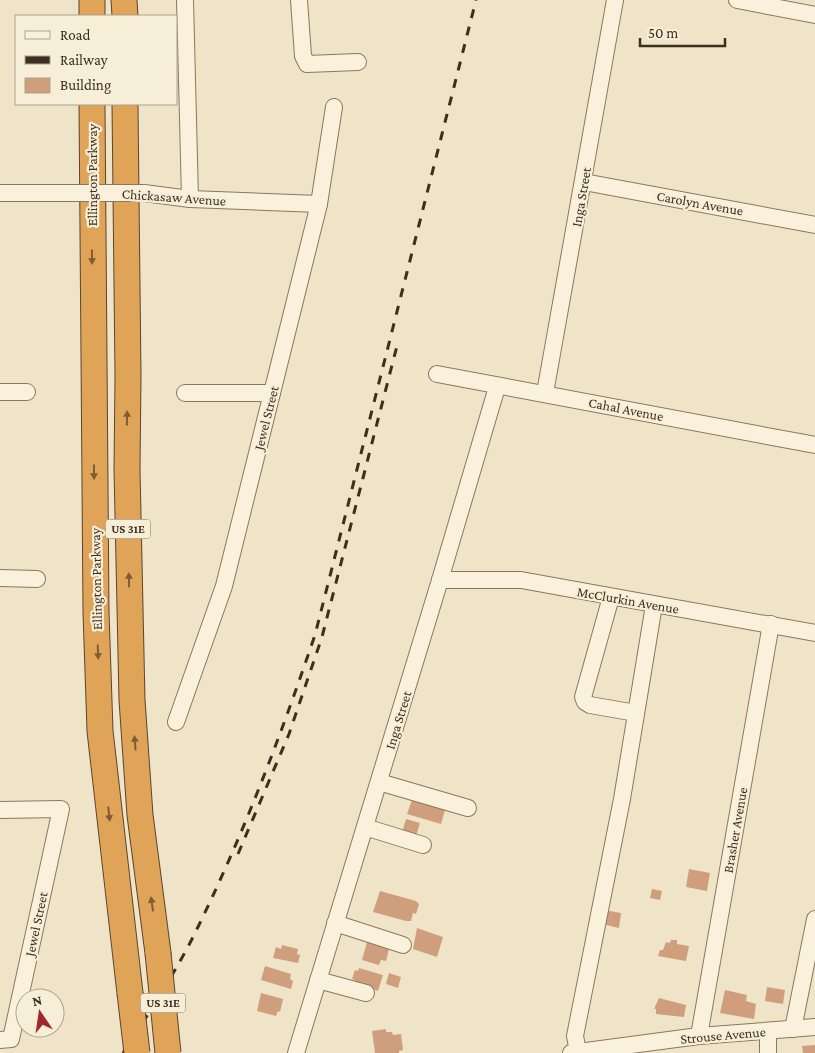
<svg xmlns="http://www.w3.org/2000/svg" width="815" height="1053" viewBox="0 0 815 1053" font-family="'Crimson Pro',serif">
<rect width="100%" height="100%" fill="#f0e4c8"/>
<g fill="#cf9f7d">
<polygon points="412,800 445,810 441,824 407,814"/>
<polygon points="406,819 420,823 415,839 401,836"/>
<polygon points="689,869 710,873 707,891 686,887"/>
<polygon points="652,889 662,891 660,900 650,898"/>
<polygon points="380,891 416,901 419,904 416,914 413,913 411,921 406,921 373,912"/>
<polygon points="604,910 621,913 619,928 602,924"/>
<polygon points="417,928 443,937 437,957 413,949"/>
<polygon points="671,940 677,940 677,944 689,946 686,961 658,956 660,950 663,950 666,942 670,943"/>
<polygon points="367,942 389,949 386,961 381,960 379,965 362,960"/>
<polygon points="282,945 298,949 297,954 300,955 298,963 273,958 276,947 281,949"/>
<polygon points="265,966 291,974 290,979 293,981 291,989 261,980"/>
<polygon points="359,968 383,975 378,991 354,983 355,980 352,979 355,970 358,971"/>
<polygon points="389,973 401,977 398,988 386,984"/>
<polygon points="767,987 785,990 783,1004 765,1001"/>
<polygon points="725,990 747,995 746,1001 756,1004 754,1019 720,1013"/>
<polygon points="261,993 283,999 280,1012 278,1011 276,1016 257,1011"/>
<polygon points="659,998 686,1005 684,1017 656,1014 656,1009 654,1009"/>
<polygon points="386,1029 386,1032 392,1032 393,1035 401,1034 403,1050 399,1051 399,1053 375,1053 372,1031"/>
<polygon points="815,1045 815,1053 803,1053 802,1046"/>
</g>
<g fill="none" stroke-linecap="round" stroke-linejoin="round">
<defs>
<g id="minor">
<polyline points="185,0 190,199"/>
<polyline points="299,0 303,56 307,64 358,62"/>
<polyline points="737,0 815,15"/>
<polyline points="584,182 815,225"/>
<polyline points="0,193 78,193"/>
<polyline points="144,193 190,199 319,204"/>
<polyline points="437,374 815,445"/>
<polyline points="0,392 27,392"/>
<polyline points="185,393 272,393"/>
<polyline points="545,393 615,0"/>
<polyline points="0,578 37,579"/>
<polyline points="440,580 521,580 815,633"/>
<polyline points="611,597 583,697 585,702 590,705 636,713"/>
<polyline points="176,722 224,586 319,204 334,107"/>
<polyline points="379,782 468,808"/>
<polyline points="0,810 61,809 11,1039 0,1040"/>
<polyline points="365,827 423,845"/>
<polyline points="335,923 403,945"/>
<polyline points="318,980 366,993"/>
<polyline points="793,1029 815,919"/>
<polyline points="768,1031 768,1053"/>
<polyline points="699,1036 771,624"/>
<polyline points="578,1052 575,1036 622,799 654,605"/>
<polyline points="296,1053 440,580 497,387"/>
<polyline points="571,1053 699,1036 815,1027"/>
</g>
<g id="highway">
<polyline points="124,0 125,16"/>
<polyline points="92,16 92,0"/>
<polyline points="92,104 96,612 100,731 130,993"/>
<polyline points="125,104 128,376 127,469 132,700 140,815 158,953"/>
</g>
</defs>
<use href="#minor" stroke="#8d765c" stroke-width="18"/>
<use href="#highway" stroke="#5b4430" stroke-width="27"/>
<use href="#minor" stroke="#faf1dc" stroke-width="16"/>
<use href="#highway" stroke="#e0a458" stroke-width="25"/>
<g stroke="#3d2e20" stroke-width="3" stroke-dasharray="9 9" stroke-linecap="butt">
<polyline points="238,854 289,734 322,637 398,342"/>
<path d="M123 1053C147 1016 172 978 192 939 241 841 280 738 315 635L476 0"/>
</g>
<defs>
<polyline id="minor-bridge" points="78,193 144,193"/>
<g id="highway-bridge">
<polyline points="158,953 168,1053"/>
<polyline points="130,993 137,1053"/>
</g>
</defs>
<use href="#minor-bridge" stroke="#8d765c" stroke-width="18" stroke-linecap="butt"/>
<use href="#highway-bridge" stroke="#5b4430" stroke-width="27" stroke-linecap="butt"/>
<use href="#minor-bridge" stroke="#faf1dc" stroke-width="16"/>
<use href="#highway-bridge" stroke="#e0a458" stroke-width="25"/>
</g>
<defs><path id="oneway-solid" d="M-6-.8H1V-3.2L6.5 0L1 3.2V.8H-6Z" transform="scale(1.25)"/></defs>
<g fill="#7e5d36">
<use href="#oneway-solid" transform="translate(92 257) rotate(89)"/>
<use href="#oneway-solid" transform="translate(127 418) rotate(-89)"/>
<use href="#oneway-solid" transform="translate(94 472) rotate(90)"/>
<use href="#oneway-solid" transform="translate(129 580) rotate(-91)"/>
<use href="#oneway-solid" transform="translate(98 652) rotate(88)"/>
<use href="#oneway-solid" transform="translate(135 743) rotate(-94)"/>
<use href="#oneway-solid" transform="translate(109 814) rotate(84)"/>
<use href="#oneway-solid" transform="translate(152 904) rotate(-98)"/>
</g>
<g text-anchor="middle" stroke-width="4.5" stroke-linejoin="round" paint-order="stroke">
<g fill="#f7eed8" stroke="#756857" stroke-width="1">
<rect x="105.5" y="519.5" width="45" height="19" rx="4"/>
<rect x="140.5" y="993.5" width="45" height="19" rx="4"/>
</g>
<g font-size="12" font-weight="bold" fill="#3d2e20">
<text x="128" y="533">US 31E</text>
<text x="163" y="1007">US 31E</text>
</g>
<g font-size="14" fill="#3d2e20" stroke="#f7eed8">
<text transform="translate(92 175) rotate(-90)" y="5">Ellington Parkway</text>
<text transform="translate(174 197) rotate(4)" y="5">Chickasaw Avenue</text>
<text transform="translate(581 197) rotate(-80)" y="5">Inga Street</text>
<text transform="translate(700 203) rotate(10)" y="5">Carolyn Avenue</text>
<text transform="translate(626 409) rotate(11)" y="5">Cahal Avenue</text>
<text transform="translate(266 418) rotate(-76)" y="5">Jewel Street</text>
<text transform="translate(96 579) rotate(-91)" y="5">Ellington Parkway</text>
<text transform="translate(628 600) rotate(10)" y="5">McClurkin Avenue</text>
<text transform="translate(398 720) rotate(-73)" y="5">Inga Street</text>
<text transform="translate(735 830) rotate(-80)" y="5">Brasher Avenue</text>
<text transform="translate(36 924) rotate(-78)" y="5">Jewel Street</text>
<text transform="translate(723 1035) rotate(-5)" y="5">Strouse Avenue</text>
</g>
</g>
<rect x="15" y="15" width="162" height="90" fill="#f7eed8" stroke="#ada18e"/>
<rect x="25" y="31" width="25" height="8" fill="#faf1dc" stroke="#ada18e"/>
<text x="60" y="40" font-size="15" fill="#3d2e20">Road</text>
<rect x="25" y="56" width="25" height="8" fill="#3d2e20" stroke="#ada18e"/>
<text x="60" y="65" font-size="15" fill="#3d2e20">Railway</text>
<rect x="25" y="78" width="25" height="15" fill="#cf9f7d" stroke="#ada18e"/>
<text x="60" y="90" font-size="15" fill="#3d2e20">Building</text>
<g transform="translate(40 1013) rotate(347)"><circle r="24" fill="#f7eed8" stroke="#ada18e"/>
<path d="M0-4L9 19L0 12L-9 19Z" fill="#9e2a2b"/>
<text y="-8" font-size="14" font-weight="bold" text-anchor="middle" fill="#3d2e20">N</text>
</g>
<path d="M640 38v8h85v-8" fill="none" stroke="#3d2e20" stroke-width="2.5"/>
<text x="648" y="38" font-size="15" fill="#3d2e20" stroke="#f7eed8" stroke-width="4" paint-order="stroke">50 m</text>
</svg>
